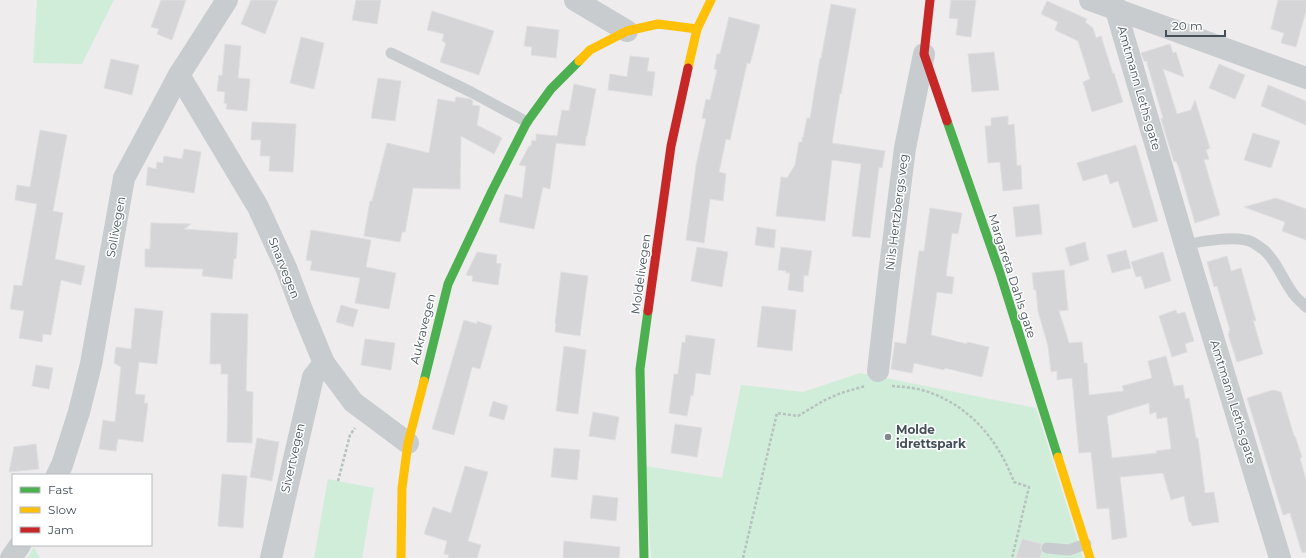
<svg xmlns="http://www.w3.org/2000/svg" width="1306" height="558" viewBox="0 0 1306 558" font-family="Montserrat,sans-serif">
<rect width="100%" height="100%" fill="#eeeced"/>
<g fill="#d0edda">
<polygon points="37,0 114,0 82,64 33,63"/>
<polygon points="860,373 1036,408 1083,558 651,558 645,466 722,478 741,385 803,392"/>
<polygon points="328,479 374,488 362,558 314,558"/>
<polygon points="34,547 40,558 27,558"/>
</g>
<g fill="#d5d4d7" stroke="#dfdee0" fill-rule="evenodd">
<polygon points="161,0 186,0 172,40 157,34 159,29 151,27"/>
<polygon points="251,0 278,0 265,34 241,24"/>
<polygon points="356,0 381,0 377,24 352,20"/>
<polygon points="951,0 976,0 971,37 956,35 958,19 949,18"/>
<polygon points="1278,0 1306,0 1306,11 1296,47 1281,43 1284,33 1271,29"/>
<polygon points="1047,1 1087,19 1085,22 1093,28 1096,38 1101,36 1113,74 1114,73 1123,102 1092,112 1083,82 1090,79 1078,41 1055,30 1058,22 1041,14"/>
<polygon points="831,4 856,9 841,94 840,93 832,143 885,151 882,168 879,167 870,238 852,236 861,164 832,160 825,221 776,216 781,177 787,178 795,165 799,142 802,142 802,137 803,138 807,118 810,118 820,58 821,59"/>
<polygon points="432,11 494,31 479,75 440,62 446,43 442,41 444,34 427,30"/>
<polygon points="729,17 760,25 750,64 747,63 730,140 726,139 719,172 726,174 723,201 710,199 704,243 686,240 696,166 706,119 702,118 706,99 710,100 717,70 714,69 717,54 720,54"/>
<polygon points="527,26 559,30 556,58 531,55 532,47 524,46"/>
<polygon points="301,37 324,43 314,89 290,83"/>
<polygon points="225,44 241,46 238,78 250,79 247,111 226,109 227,104 224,103 225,92 217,91 219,75 222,76"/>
<polygon points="1170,44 1173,53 1176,52 1184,77 1163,69 1177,114 1191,110 1195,100 1210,148 1206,150 1209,159 1204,160 1220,215 1195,223 1179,168 1176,161 1174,162 1161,119 1163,118 1147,63 1148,62 1144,61 1141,53"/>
<polygon points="994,52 999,90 972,92 968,54"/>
<polygon points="630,56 649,58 647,71 655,72 652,96 608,90 610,74 627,77"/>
<polygon points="111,59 139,65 132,95 104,88"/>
<polygon points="1219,64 1245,75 1235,99 1209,88"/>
<polygon points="378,78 401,81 395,121 371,118"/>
<polygon points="574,84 596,89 587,136 586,136 585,146 556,143 550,189 543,187 534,229 499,222 505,194 522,198 526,166 519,165 529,146 531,146 532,140 536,141 536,134 557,136 562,110 569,111"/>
<polygon points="1268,85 1306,101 1306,125 1261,106"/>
<polygon points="456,97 470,99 473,101 472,105 480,106 477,125 502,138 494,154 461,136 460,189 413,188 405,232 402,232 400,242 364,236 370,201 372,201 387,143 429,153 438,99 455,102"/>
<polygon points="1008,116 1008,125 1014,124 1017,166 1021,165 1022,189 1003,191 1000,162 988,163 985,126 991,126 991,118"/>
<polygon points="252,122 296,124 293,172 269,171 270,156 260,156 261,140 251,140"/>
<polygon points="40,130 67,135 53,211 63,213 55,259 85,266 81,285 61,280 51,335 43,334 42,342 19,338 24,311 10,309 14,285 22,286 37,204 15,200 17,185 30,187"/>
<polygon points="1253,133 1280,141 1271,168 1244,160"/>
<polygon points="1136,145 1158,221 1133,228 1118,181 1110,184 1107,174 1083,181 1077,163"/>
<polygon points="184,149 201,152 194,193 146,185 148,167 156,169 157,162 163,163 164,156 182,159"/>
<polygon points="1276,198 1306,209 1306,240 1282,231 1285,222 1244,207"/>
<polygon points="1039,204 1042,234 1016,237 1013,207"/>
<polygon points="930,208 962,213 958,234 952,233 946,276 954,277 952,294 937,292 931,335 967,344 967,342 989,347 982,377 945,368 944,370 914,363 912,373 891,369 895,342 906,344 919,251 924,251"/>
<polygon points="151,223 191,224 184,229 238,233 236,259 234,258 232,279 202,276 203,269 145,267 145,249 150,249"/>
<polygon points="757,227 776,230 774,248 755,245"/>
<polygon points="311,230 371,240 366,267 396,273 389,309 355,303 360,278 310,270 312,261 306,260"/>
<polygon points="1085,242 1089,260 1070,266 1065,248"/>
<polygon points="697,247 728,252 722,287 691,281"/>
<polygon points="781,247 812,251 808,276 804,275 803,292 788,290 790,273 786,273 786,271 778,270"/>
<polygon points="1126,250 1131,268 1112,273 1107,255"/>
<polygon points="477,252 497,255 496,263 501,264 498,285 472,281 473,276 466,275"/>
<polygon points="1163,252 1171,281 1145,289 1141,276 1136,277 1131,262"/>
<polygon points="1227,256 1231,271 1241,268 1256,321 1253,320 1263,354 1237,362 1228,334 1229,333 1229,331 1230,330 1217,286 1214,287 1207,262"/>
<path d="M1064 270 1068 310 1059 311 1069 343 1082 342 1084 363H1087L1089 395 1124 391 1122 386 1152 378 1148 361 1166 356 1174 386 1183 385 1185 399 1189 398 1196 438H1198L1205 493 1214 492 1219 522 1192 526 1191 522H1189L1184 496 1171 500 1163 473 1120 477 1127 537 1112 540 1109 508 1097 509 1091 452 1079 453 1072 378 1057 380V371L1051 372 1048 346 1038 311 1036 290H1034L1032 273ZM1149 403 1150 414 1156 412 1157 419 1167 417 1171 449 1156 451 1157 453 1112 458 1107 416Z"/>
<polygon points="561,272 588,276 580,336 555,332 556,324 555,323"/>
<polygon points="341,305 358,310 353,327 336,322"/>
<polygon points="762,306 796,310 792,351 757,347"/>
<polygon points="135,308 163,311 157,364 139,362 135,394 145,395 144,403 148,403 143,442 118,439 116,451 99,449 103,420 115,422 121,367 114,363 116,347 131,349"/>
<polygon points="1176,310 1177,314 1185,312 1194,341 1185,344 1187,352 1172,357 1159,316"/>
<polygon points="211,313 248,314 246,391 253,392 252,443 227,442 228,374 221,374 221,364 210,364"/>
<polygon points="464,320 477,324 477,321 492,326 480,369 472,367 454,435 432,429"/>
<polygon points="686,335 715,339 710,375 696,373 693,396 691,395 687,416 669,413 674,374 678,374 682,342 685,343"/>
<polygon points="365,339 395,343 391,370 361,365"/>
<polygon points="564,346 586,350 578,414 556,411"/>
<polygon points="36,365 53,368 49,389 32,386"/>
<polygon points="1273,390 1281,392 1294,436 1295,436 1302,457 1300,458 1306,480 1306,552 1302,553 1290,513 1283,515 1247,398"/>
<polygon points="493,401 508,406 504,420 489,416"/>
<polygon points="593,412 619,417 615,440 589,436"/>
<polygon points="675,424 702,428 697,457 671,453"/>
<polygon points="257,438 279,442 272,481 250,477"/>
<polygon points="36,444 39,469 9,472 14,447"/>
<polygon points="554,448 580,450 577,480 551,477"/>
<polygon points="465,466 488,472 468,541 481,545 477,558 448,558 449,555 444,554 447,541 424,534 433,507 451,513"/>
<polygon points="222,474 247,476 243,528 218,526"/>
<polygon points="593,495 618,498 616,521 590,518"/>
<polygon points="1022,539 1042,544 1040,547 1042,552 1040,558 1016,558"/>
<polygon points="564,541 620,547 619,558 563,558"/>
</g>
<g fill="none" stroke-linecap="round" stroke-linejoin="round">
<g stroke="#b6c2bd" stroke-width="2.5" stroke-dasharray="3 2" stroke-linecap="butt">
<path d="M892 386C905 387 919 388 931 393 972 408 999 442 1014 482L1029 487 1012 558"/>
<polyline points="338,481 350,435 355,428"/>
<polyline points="743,558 777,413 798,416 823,401 841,393 865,386"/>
</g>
<g stroke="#c9ccce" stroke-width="11">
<polyline points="391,53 471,92 527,122"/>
<path d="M1185 245C1201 241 1237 235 1252 242 1256 244 1261 248 1265 251 1278 263 1284 283 1295 296 1298 300 1303 303 1306 307"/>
<polyline points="1047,548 1069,550 1086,544"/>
</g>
<g stroke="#c9ccce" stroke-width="22">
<polyline points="575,0 627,31"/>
<polyline points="1090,0 1306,78"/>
<polyline points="1113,0 1185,245 1280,558"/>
<polyline points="179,75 258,207 287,270 302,310 324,363 353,402 408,443"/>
<polyline points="878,371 888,283 905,148 924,54"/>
<polyline points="57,475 62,465 79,412 91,364 124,178 179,75 227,0"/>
<polyline points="11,558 20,545"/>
<polyline points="271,558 313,377 324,363"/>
</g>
<g stroke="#4caf50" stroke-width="9">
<polyline points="947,121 1000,273 1058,457"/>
<polyline points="424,381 448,284 492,191 527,122 551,89 579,61"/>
<polyline points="644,558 640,369 648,311"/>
</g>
<g stroke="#ffc107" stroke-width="9">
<polyline points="579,61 590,50 627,31 658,24 697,29"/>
<polyline points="688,68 697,29 711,0"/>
<polyline points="1058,457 1090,558"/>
<polyline points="401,558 402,488 408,443 424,381"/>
</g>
<g stroke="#c62828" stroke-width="9">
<polyline points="930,0 924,54 947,121"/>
<polyline points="648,311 671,146 688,68"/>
</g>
</g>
<circle fill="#80878d" stroke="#fff" stroke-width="1.5" cx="888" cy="437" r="4"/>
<g text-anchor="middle" stroke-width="3" stroke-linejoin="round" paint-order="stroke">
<g font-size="12" fill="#445059" stroke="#fff">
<text transform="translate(1139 88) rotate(74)" y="4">Amtmann Leths gate</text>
<text transform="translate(897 212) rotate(-83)" y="4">Nils Hertzbergs veg</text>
<text transform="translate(116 227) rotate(-80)" y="4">Sollivegen</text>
<text transform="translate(284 268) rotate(68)" y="4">Snarvegen</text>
<text transform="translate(641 274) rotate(-82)" y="4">Moldelivegen</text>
<text transform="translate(1012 276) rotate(72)" y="4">Margareta Dahls gate</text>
<text transform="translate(423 329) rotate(-76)" y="4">Aukravegen</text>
<text transform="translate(1233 402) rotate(73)" y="4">Amtmann Leths gate</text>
<text transform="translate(293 458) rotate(-77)" y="4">Sivertvegen</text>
</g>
<g font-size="12" font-weight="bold" fill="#445059" stroke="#fff" text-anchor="start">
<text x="896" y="434">Molde<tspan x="896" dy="14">idrettspark</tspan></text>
</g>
</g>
<rect x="12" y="474" width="140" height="72" fill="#ffffff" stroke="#b4b9bd"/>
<rect x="20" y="487" width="20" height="6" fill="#4caf50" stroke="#b4b9bd"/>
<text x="48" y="494" font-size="12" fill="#445059">Fast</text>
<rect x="20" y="507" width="20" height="6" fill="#ffc107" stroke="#b4b9bd"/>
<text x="48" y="514" font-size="12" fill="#445059">Slow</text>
<rect x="20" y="527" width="20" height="6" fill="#c62828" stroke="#b4b9bd"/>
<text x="48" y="534" font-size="12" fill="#445059">Jam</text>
<path d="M1166 30v6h59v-6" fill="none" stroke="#445059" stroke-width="2"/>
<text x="1172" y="30" font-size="12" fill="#445059" stroke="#ffffff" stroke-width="3" paint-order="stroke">20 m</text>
</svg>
